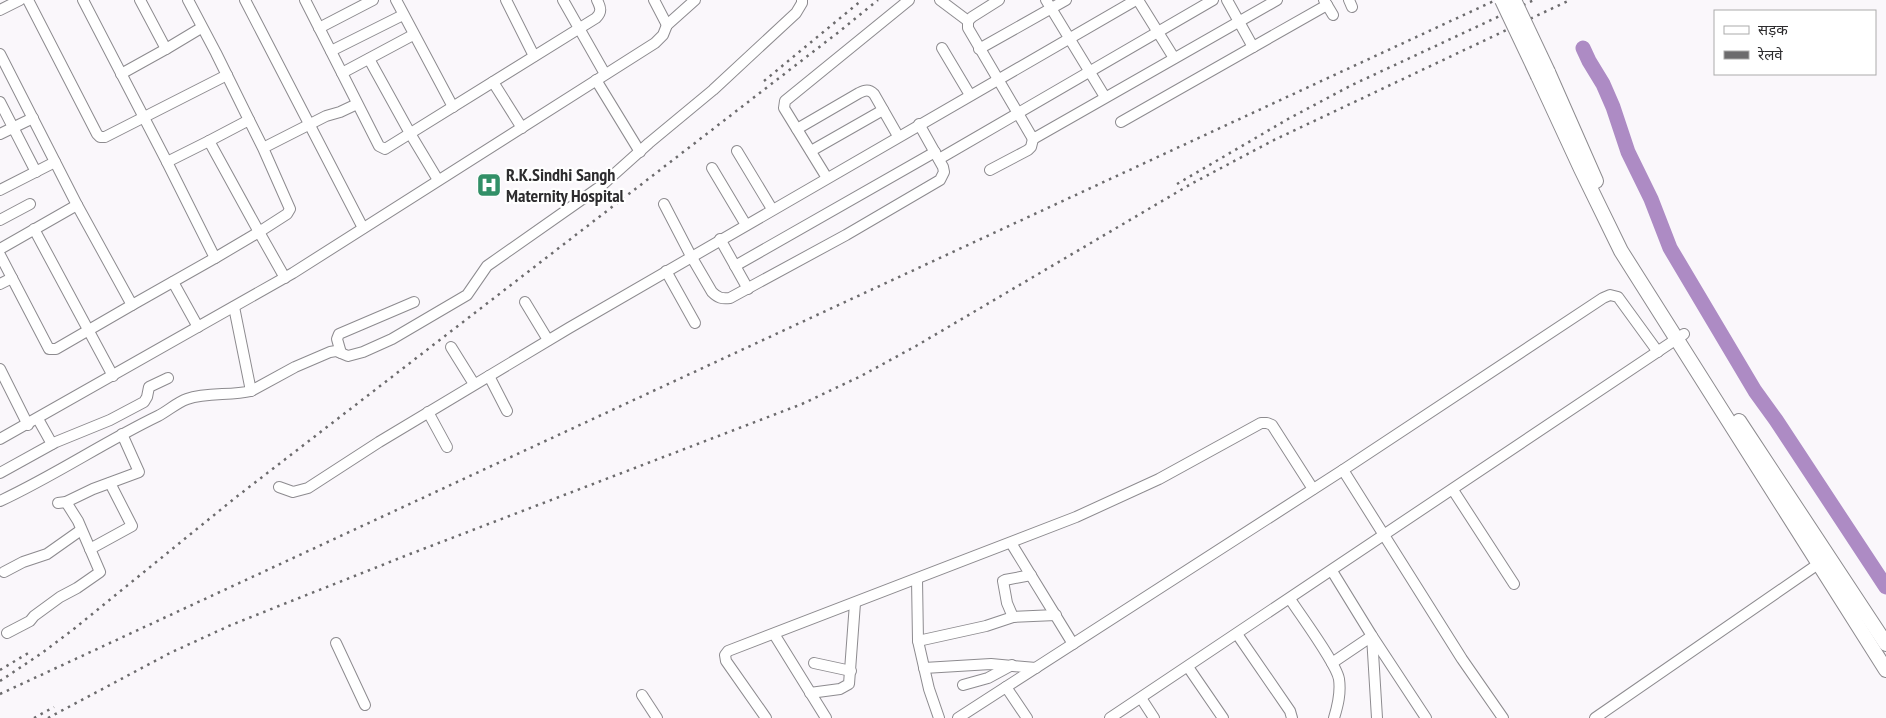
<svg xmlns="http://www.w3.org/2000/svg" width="1886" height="718" viewBox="0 0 1886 718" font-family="'PT Sans Narrow','Noto Sans Devanagari',sans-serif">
<rect width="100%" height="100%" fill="#faf7fb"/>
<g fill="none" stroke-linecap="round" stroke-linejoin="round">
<polyline stroke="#ad8bc4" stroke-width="15" points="1583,48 1589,61 1603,84 1613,107 1628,152 1651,199 1670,248 1755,391 1776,420 1886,587"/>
<defs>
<g id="street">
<polyline points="28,0 97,134 100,137 105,137 227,75"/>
<polyline points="83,0 167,162 209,141"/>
<polyline points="140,0 166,49 201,28"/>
<polyline points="188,0 216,53 249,120"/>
<polyline points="245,0 363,228"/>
<path d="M305 0 379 146 385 149 596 18C602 12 601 8 597 0"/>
<polyline points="396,0 453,107"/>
<polyline points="506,0 534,56"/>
<polyline points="563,0 605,74"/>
<polyline points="654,0 667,25"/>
<polyline points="940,0 968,21"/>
<polyline points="999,0 972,17 968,21 968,28 1033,139 1277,0"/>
<polyline points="1046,0 1105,97"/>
<polyline points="1138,0 1174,58"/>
<polyline points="1227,0 1253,47"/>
<polyline points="1324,0 1333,15"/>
<polyline points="1349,0 1352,7"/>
<polyline points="0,10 20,0"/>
<polyline points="319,28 373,0"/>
<polyline points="942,48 970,95"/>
<polyline points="979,49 1066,0"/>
<polyline points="331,51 403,15"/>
<polyline points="0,54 77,205 132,305 56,349 49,349 0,255"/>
<polyline points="369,59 411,135 438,180"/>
<polyline points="342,73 413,35"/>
<polyline points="121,74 166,49"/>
<polyline points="596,80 640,152"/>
<polyline points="493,82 522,128"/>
<polyline points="0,102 36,172"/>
<polyline points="1121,122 1327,5"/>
<path d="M797 129 859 93C865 90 869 89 874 94L898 136"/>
<polyline points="0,134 33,118"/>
<polyline points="263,148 249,120 209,141 259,232 287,214 290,209 263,148 326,116 340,112 357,104"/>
<polyline points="737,151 772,209"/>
<polyline points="811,151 883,110"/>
<polyline points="939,159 1213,0"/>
<polyline points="712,168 746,225"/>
<polyline points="990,170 1028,150 1031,147 1033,139"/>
<polyline points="827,178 784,108 785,101 909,0"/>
<polyline points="0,190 55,162"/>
<path d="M664 204 691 256 712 292C718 298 722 299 730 298L846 235 940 180 944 172 943 167 919 124"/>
<polyline points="0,220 30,204"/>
<polyline points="34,229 113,376"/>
<polyline points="720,239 748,289"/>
<polyline points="0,249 77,205"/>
<polyline points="215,258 259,232 285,278"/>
<polyline points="735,266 935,152"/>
<polyline points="666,271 695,323"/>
<polyline points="173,282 198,327"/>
<polyline points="0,284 12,278"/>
<polyline points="525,302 548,340"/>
<polyline points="132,305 215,258 167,162"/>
<polyline points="451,347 474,384"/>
<polyline points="341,353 337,339 339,334 414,302"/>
<polyline points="0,369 28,425"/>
<polyline points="489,376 507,411"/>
<polyline points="251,391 295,367 330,352 336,351 348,356 363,352 392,339 467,295 487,266 601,186 649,143 713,90 796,13 802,3 802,0"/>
<polyline points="428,412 447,447"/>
<polyline points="38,419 52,444"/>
<polyline points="0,439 293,273 655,43 663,35 667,25 695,0"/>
<polyline points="1343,470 1462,659 1503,718"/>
<polyline points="0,473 56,442 110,420 144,402 147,397 149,387 168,378"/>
<polyline points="279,487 293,492 308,488 379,442 569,328 1136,0"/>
<polyline points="1453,490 1514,584"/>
<path d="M0 501C54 476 104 442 158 416 168 411 176 403 187 399 207 392 231 396 251 391L234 307"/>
<polyline points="58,503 66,502 93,489 139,472 122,434"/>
<polyline points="1011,543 1073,644"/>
<polyline points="90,549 132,526 110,483"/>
<polyline points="1332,571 1372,636 1426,718"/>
<polyline points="4,572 23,562 47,554 81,530"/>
<polyline points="917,579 918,641 929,689 939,718"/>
<path d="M1290 599C1301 616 1336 663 1339 679 1341 693 1338 705 1334 718"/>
<polyline points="1013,617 1007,603 1003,581 1005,580 1031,575"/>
<polyline points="7,633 30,621 34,616 60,597 77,588 100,572 78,521 66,502"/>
<polyline points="774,634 826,718"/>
<polyline points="1237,634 1290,711 1292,718"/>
<polyline points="918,641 986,626 1013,617 1056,615"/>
<polyline points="336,643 365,705"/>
<polyline points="814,663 851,671"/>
<polyline points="1332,663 1372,636 1377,718"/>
<polyline points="1188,667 1223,718"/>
<polyline points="924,668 991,664 1036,668"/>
<polyline points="963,685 988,678 1012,665"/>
<polyline points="1006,687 1343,470 1603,298 1610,295 1618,297 1658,352"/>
<polyline points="810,693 840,689 849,684 855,603"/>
<polyline points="642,695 657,718"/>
<polyline points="1141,698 1154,718"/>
<polyline points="766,718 726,661 725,655 728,651 1076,517 1159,479 1261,423 1267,423 1272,425 1313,489"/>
<polyline points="958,718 1006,687 1027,718"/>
<polyline points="1110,718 1684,334"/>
<polyline points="1595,718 1824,560"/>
</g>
<g id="secondary">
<polyline points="1548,72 1596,181"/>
<polyline points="1538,76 1581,169 1621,251 1886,670"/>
<polyline points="1739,421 1886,644"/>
</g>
</defs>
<use href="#street" stroke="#8d8b8f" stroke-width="12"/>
<use href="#secondary" stroke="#8d8b8f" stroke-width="16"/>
<use href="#street" stroke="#fff" stroke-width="10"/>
<use href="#secondary" stroke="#fff" stroke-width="14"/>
<g stroke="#6c6b6d" stroke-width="2.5" stroke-dasharray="2.5 5" stroke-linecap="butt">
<polyline points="764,81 862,0"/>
<polyline points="1177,184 1288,119 1352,85 1534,0"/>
<polyline points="0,670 30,652"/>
<polyline points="0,681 42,653 75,628 235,498 840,31 878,0"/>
<polyline points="0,694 1496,0"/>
<polyline points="34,718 54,707"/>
<polyline points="48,718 170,653 231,625 410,554 802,404 861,376 916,346 1191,184 1274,140 1570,0"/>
</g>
<defs>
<g id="secondary-bridge">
<polyline points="1502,0 1538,76"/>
<polyline points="1514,0 1548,72"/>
</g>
</defs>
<use href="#secondary-bridge" stroke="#8d8b8f" stroke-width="16" stroke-linecap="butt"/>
<use href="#secondary-bridge" stroke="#fff" stroke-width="14"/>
</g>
<defs>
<symbol id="hospital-square" viewBox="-11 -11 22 22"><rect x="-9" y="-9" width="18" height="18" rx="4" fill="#328f67" stroke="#fff"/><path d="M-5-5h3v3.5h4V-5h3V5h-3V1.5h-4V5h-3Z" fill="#fff"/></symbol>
</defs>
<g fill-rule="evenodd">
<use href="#hospital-square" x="475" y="171" width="28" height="28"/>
</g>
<g text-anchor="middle" stroke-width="4.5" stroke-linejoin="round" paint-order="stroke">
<g font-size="18" font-weight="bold" fill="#2d2c2e" stroke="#fff" text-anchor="start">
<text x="506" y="181">R.K.Sindhi Sangh<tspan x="506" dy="21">Maternity Hospital</tspan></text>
</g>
</g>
<rect x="1714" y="10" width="162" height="65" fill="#ffffff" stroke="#ababab"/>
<rect x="1724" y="26" width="25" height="8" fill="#ffffff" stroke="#ababab"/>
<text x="1758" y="35" font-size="15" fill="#2d2c2e">सड़क</text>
<rect x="1724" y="51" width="25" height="8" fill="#6c6b6d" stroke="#ababab"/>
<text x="1758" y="60" font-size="15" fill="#2d2c2e">रेलवे</text>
</svg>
